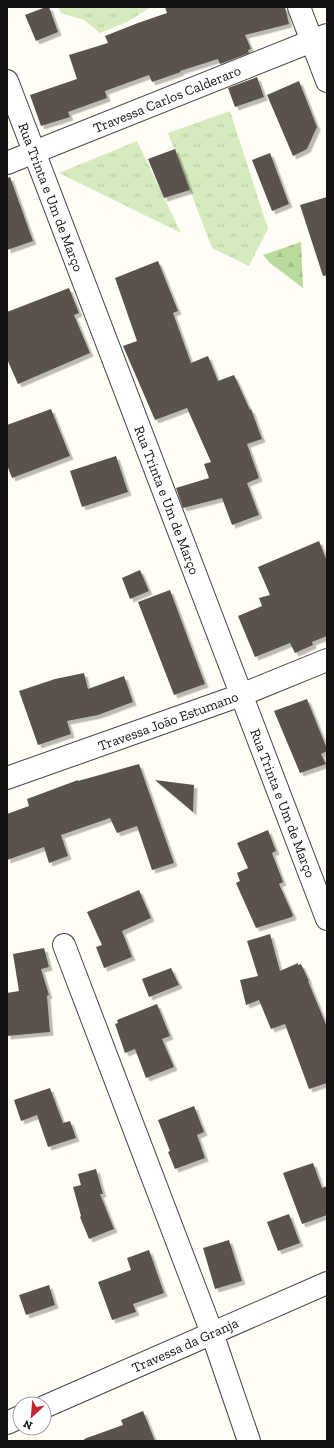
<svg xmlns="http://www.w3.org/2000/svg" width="334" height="1448" viewBox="0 0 334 1448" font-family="'Zilla Slab',serif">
<defs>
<pattern id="grass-tufts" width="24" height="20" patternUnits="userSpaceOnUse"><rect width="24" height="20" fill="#d5ebbd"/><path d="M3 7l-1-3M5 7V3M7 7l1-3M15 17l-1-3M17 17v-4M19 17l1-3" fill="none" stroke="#b6c8a1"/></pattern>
<pattern id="forest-firs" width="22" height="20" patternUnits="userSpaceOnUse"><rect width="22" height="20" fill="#b9dc9c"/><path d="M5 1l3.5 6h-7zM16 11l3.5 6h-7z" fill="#9ebc85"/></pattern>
<filter id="shadow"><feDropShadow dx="3.5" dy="3.5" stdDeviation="0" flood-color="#0004"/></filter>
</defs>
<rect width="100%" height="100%" fill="#fffdf5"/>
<g fill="url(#grass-tufts)">
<polygon points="58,7 151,7 127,22 100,33 84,20 61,13"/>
<polygon points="230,111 268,229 249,266 212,248 168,133"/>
<polygon points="137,141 181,233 59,173"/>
</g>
<polygon fill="url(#forest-firs)" points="301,242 303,288 270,263 263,255"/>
<g fill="#5a524d" filter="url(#shadow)">
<polygon points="46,7 49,7 58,32 36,41 25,15"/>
<polygon points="165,7 285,7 289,24 245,35 251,49 248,50 249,53 220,64 218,59 180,71 181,72 152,82 149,75 105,91 107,98 68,112 70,117 41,126 30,95 77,79 69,55 108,43 105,36 138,23 167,13"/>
<polygon points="257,77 264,97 235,107 228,88"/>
<polygon points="299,81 317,127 307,149 293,156 267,95"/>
<polygon points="175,149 190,190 164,198 148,159"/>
<polygon points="270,153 289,204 272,211 252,160"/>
<polygon points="10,177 33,241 7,250 7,178"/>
<polygon points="327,197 327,275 323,276 300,205"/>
<polygon points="158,261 178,311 173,313 191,363 208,356 218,381 234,375 250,410 251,409 262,439 247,444 259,478 247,483 259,515 232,525 222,498 183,508 176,488 209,478 204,464 211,462 187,408 155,420 123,346 137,341 115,278"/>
<polygon points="69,288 79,313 74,315 90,353 18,384 7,359 7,312"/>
<polygon points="51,409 70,456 12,478 7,465 7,425"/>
<polygon points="116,456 128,492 82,507 70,471"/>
<polygon points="319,541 327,561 327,636 312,642 313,645 295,653 290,643 255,657 238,616 262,606 259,598 270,595 258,567"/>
<polygon points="140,570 149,591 130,599 122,578"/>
<polygon points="170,590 205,684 174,695 138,602"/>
<polygon points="84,673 88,689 124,676 133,702 98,715 67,721 71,734 38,745 19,691 55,679"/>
<polygon points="307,699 327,749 327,751 321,754 326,764 300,773 274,711"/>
<polygon points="139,764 174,863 152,870 137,826 117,833 110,818 61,835 68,856 49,863 44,847 7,860 7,814 29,806 27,799 78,780 78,781"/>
<polygon points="155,780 194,785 193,812"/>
<polygon points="268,830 276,851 272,853 283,882 279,884 293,915 292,917 256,928 236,883 240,881 237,873 248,868 237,843"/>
<polygon points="139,890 151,918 122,931 132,957 104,968 96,947 102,945 87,912"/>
<polygon points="270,934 280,971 298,963 298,965 301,964 309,981 308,981 327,1027 327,1083 309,1089 285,1024 271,1029 259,1000 246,1005 240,980 258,976 247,941"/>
<polygon points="44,948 49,967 41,969 49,995 47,996 50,1032 7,1036 7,993 19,991 13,954"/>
<polygon points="171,968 179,985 149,997 142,979"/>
<polygon points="157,1004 170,1036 162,1039 174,1067 146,1078 135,1049 125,1053 115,1024 118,1023 117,1020"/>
<polygon points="50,1088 63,1123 70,1121 76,1138 48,1147 37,1115 21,1121 14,1100"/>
<polygon points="194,1106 204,1132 197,1135 205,1158 175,1169 168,1152 170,1151 158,1120"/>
<polygon points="313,1163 322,1188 327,1186 327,1215 302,1224 283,1173"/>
<polygon points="96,1169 103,1194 100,1194 114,1229 89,1239 80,1217 81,1216 73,1187 81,1185 78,1174"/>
<polygon points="289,1214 300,1243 278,1251 267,1222"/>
<polygon points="229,1240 242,1281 215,1289 203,1248"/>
<polygon points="149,1250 164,1293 133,1304 136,1312 112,1320 98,1282 131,1270 127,1258"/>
<polygon points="49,1285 55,1305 26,1315 19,1295"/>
<polygon points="143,1411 155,1441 85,1441 84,1439 123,1425 121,1420"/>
</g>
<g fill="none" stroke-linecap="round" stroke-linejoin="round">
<defs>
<g id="minor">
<polyline points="299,7 327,81"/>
<polyline points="7,81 327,919"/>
<polyline points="7,163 327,35"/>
<polyline points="7,778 241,695 327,660"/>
<polyline points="64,945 212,1333 249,1441"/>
<polyline points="44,1407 327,1283"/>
<polyline points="7,1423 20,1417"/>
</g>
</defs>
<use href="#minor" stroke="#444" stroke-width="24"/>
<use href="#minor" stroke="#fff" stroke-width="22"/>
</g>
<g text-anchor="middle" stroke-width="4" stroke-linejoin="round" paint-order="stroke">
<g font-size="14" fill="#111" stroke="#fff">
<text transform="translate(167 99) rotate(-22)" y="5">Travessa Carlos Calderaro</text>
<text transform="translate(51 197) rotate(69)" y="5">Rua Trinta e Um de Março</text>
<text transform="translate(167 500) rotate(69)" y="5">Rua Trinta e Um de Março</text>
<text transform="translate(168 721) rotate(-20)" y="5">Travessa João Estumano</text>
<text transform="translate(283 803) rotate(69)" y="5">Rua Trinta e Um de Março</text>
<text transform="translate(185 1345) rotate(-24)" y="5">Travessa da Granja</text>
</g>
</g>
<rect width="334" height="1448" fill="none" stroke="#111111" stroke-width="16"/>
<g transform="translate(32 1416) rotate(206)"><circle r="19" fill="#ffffff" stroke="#a0a0a0"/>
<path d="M0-3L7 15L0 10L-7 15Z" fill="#c4262e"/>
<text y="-6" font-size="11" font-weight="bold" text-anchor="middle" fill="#111111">N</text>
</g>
</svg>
